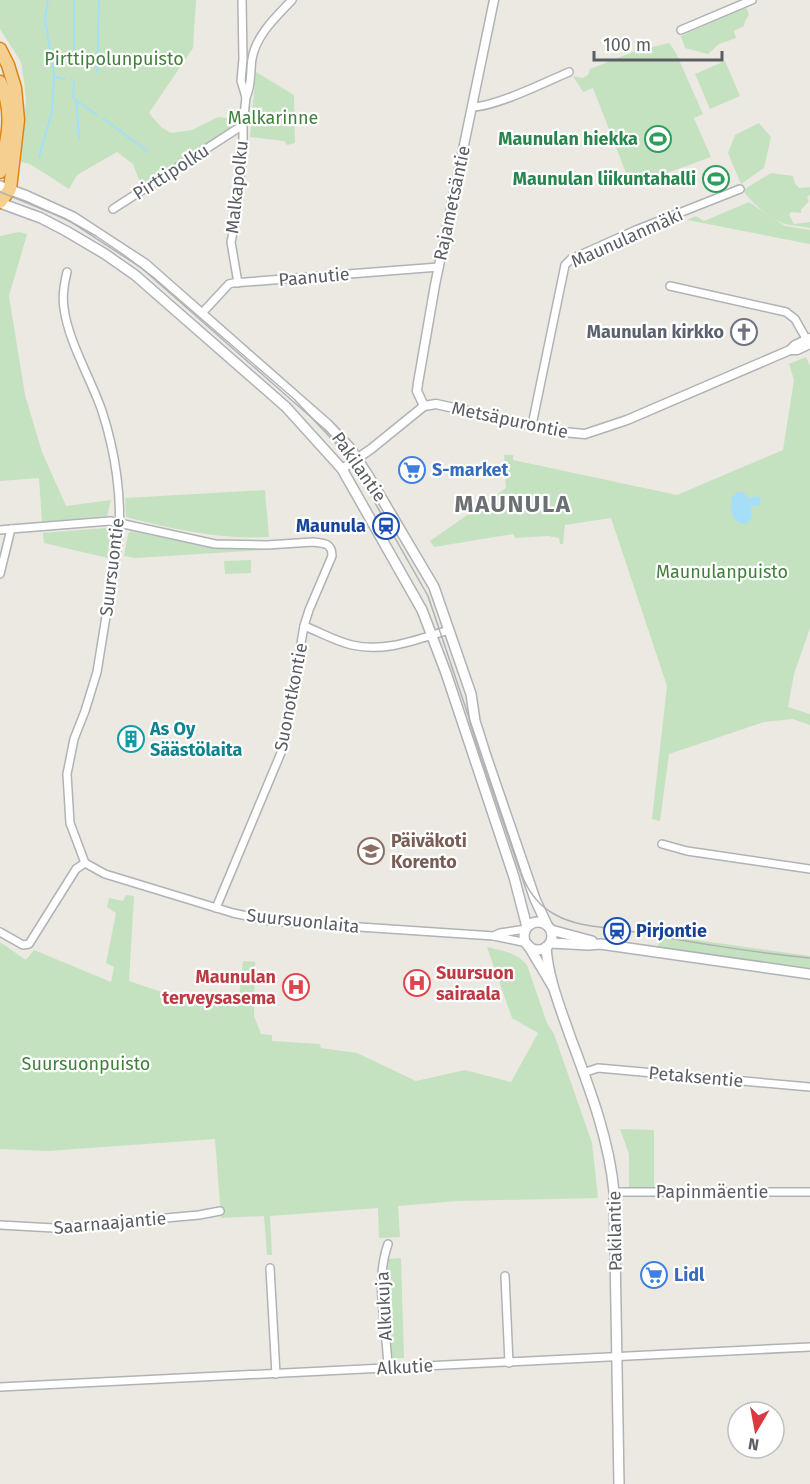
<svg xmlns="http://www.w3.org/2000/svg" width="810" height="1484" viewBox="0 0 810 1484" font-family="'Fira Sans',sans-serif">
<rect width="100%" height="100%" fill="#ece9e2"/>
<g fill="#c4e2c0">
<polygon points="0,0 196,0 193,48 149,113 161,127 171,133 192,130 218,117 233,119 232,125 224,134 142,188 133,164 117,152 77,175 69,189 30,164 21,162 20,158 26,100 24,81 21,62 0,29"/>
<polygon points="746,7 749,15 745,21 744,26 734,31 736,38 719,44 708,54 685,48 681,36"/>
<polygon points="669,43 676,53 703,114 694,118 711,157 631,186 593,88 583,92 573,76 582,78 588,75 590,69 633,52"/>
<polygon points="725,61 740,96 710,109 695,74"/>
<polygon points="256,72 294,95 295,143 287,145 284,141 250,137"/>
<polygon points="759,123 771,137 764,168 741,184 728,153 735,135"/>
<path d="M771 173 793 176 795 183 799 188 810 187V195L807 197 809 201 801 210V213L791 212 789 215 794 224 810 222V228C802 226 793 226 785 224 771 219 751 203 743 190Z"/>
<polygon points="749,202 785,226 810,230 810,244 687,220 696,216 704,221"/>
<polygon points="19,232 27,234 9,296 25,395 42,452 66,506 111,500 107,516 42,522 39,478 0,481 0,236"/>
<polygon points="806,357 810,366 810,628 794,674 788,707 810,714 810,725 793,719 764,722 669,754 660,821 652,819 667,686 611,518 565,525 563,544 560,544 559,538 548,536 515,538 513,534 434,547 430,541 506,488 504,455 513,455 513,460 677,495 783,450 794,380 789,364"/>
<path d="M265 490 269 537C220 540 173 529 126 517L125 498Z"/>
<polygon points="105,528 108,528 111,536 108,558 44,543 43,533"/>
<polygon points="131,531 207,547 279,549 135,558 124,556 128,534"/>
<polygon points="251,560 251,573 225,574 224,561"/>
<path d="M126 895 134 896 129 981 168 994 239 999 243 961 255 962 254 1016 261 1034 272 1035V1041L320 1044 321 1048 357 1053 416 1081 465 1070 511 1082 538 1033 512 1018 487 947C503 951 516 952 527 965L547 1023 554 1034 592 1143 598 1198 457 1201 398 1206 400 1237 379 1238 378 1208 270 1216 272 1255H267L264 1216 221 1218 215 1139 48 1151 0 1149V942L26 960 34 950 111 982 114 967 106 963 116 913 107 907 109 898 123 901Z"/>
<polygon points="660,935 810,956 810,969 658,947"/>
<polygon points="620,1129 654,1130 654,1187 629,1187 629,1154"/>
<polygon points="401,1258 404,1358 390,1358 387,1259"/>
</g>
<path fill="#a6def8" d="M738 492H743L749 498 758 496 761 499 759 506H751L752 517 747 524C732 525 729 509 732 497Z"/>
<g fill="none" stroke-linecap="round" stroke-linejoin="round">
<g stroke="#a6def8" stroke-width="2">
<polyline points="74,53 74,0"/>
<polyline points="97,72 99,0"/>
<polyline points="54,77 64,79"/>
<polyline points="71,79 74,81 73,98 97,115"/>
<polyline points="76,100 79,138"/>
<polyline points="104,119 147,151"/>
<polyline points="39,157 52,111 54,77 45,18 48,0"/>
</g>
<defs>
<g id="minor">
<polyline points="681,30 752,0"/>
<path d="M246 97C252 86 250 71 252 59 256 35 276 17 292 0"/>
<path d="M472 107C495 107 546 82 569 72"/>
<polyline points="113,209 243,125 246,97 241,81 243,59 242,0"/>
<path d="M67 272C64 284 62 296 64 308 68 341 91 379 102 411 115 451 123 500 118 542L97 672 85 711 74 739 67 774 70 823 85 863 105 874 233 913 270 921 494 936 527 943"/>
<polyline points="238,283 231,242 237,213 243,146 243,125"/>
<polyline points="670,286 786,312 795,319 808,342"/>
<polyline points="202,313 229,284 233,283 439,267"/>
<polyline points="532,425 565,265 571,259 636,230 740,189"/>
<polyline points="0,530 11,529"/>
<path d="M0 574 11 529 110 521 215 544 267 545 313 542C324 543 332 543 332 556L309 610 304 626 283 748 216 908"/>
<path d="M304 626C320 632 335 641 352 645 385 653 418 639 449 630"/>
<polyline points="662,844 687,851 810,869"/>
<polyline points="0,932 23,945 29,944 76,869 85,863"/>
<polyline points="494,936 500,933 526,929"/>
<polyline points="583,1073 598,1068 810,1087"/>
<polyline points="614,1192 810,1192"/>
<polyline points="0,1225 54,1228 199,1215 220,1211"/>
<path d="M388 1244C374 1283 387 1328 388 1368"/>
<polyline points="270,1268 276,1374"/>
<polyline points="505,1276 509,1363"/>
<polyline points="0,1387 810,1347"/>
</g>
<g id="tertiary">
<polyline points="790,350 795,345 810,338"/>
<polyline points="424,406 417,391 418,383 435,285 494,0"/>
<polyline points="342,469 371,449 424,406 436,404 562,432 585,434 627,420 790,350 797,350 810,344"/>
</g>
<g id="secondary">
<polyline points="0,186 27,196 73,217 145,264 328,425 350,448 369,477 434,587 471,694 475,721 486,756 535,899 547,925"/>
<polyline points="0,203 41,218 66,231 105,254 135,275 286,407 342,469 422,610 446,673 514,877 527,927"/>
<circle cx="538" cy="936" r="14"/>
<polyline points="551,930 592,941"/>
<polyline points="550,943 589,945 600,944 810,974"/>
<polyline points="528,945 553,987"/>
<path d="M546 947C548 978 560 1007 570 1036 589 1087 609 1138 614 1192L619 1484"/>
</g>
<g id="motorway">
<polyline points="0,49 8,65 15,88 18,120 10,189 0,202"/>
<path d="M0 82C15 111 7 142 0 172"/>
</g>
</defs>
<use href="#minor" stroke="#afb3b6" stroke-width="10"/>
<use href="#tertiary" stroke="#afb3b6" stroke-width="11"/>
<use href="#secondary" stroke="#afb2b6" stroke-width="12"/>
<use href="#motorway" stroke="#dd8411" stroke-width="15"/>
<use href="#minor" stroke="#fff" stroke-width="7"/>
<use href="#tertiary" stroke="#fff" stroke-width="8"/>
<use href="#secondary" stroke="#fff" stroke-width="9"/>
<use href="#motorway" stroke="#f5cf90" stroke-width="12"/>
<path stroke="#b0b1b2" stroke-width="1.5" d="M0 192 64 218 96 236 124 255 153 277 294 399 344 452 362 480 428 596 523 878C530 894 540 907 556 915 575 926 602 927 623 930 685 941 748 952 810 958"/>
</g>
<defs>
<symbol id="stadium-ring" viewBox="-11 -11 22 22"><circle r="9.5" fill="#fff" stroke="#2e9e5b" stroke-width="1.5"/><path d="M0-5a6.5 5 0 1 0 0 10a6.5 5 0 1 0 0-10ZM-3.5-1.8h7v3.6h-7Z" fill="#2e9e5b"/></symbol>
<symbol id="church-ring" viewBox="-11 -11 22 22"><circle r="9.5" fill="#fff" stroke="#6b7280" stroke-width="1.5"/><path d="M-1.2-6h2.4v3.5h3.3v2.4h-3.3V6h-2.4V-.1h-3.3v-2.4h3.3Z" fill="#6b7280"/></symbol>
<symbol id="supermarket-ring" viewBox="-11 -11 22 22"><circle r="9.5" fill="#fff" stroke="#3f7fe0" stroke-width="1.5"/><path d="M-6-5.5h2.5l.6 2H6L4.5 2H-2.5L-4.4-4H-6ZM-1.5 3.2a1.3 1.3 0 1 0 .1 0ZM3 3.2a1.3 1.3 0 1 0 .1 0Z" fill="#3f7fe0"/></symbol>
<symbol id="station-ring" viewBox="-11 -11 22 22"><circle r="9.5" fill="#fff" stroke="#1a4fb4" stroke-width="1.5"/><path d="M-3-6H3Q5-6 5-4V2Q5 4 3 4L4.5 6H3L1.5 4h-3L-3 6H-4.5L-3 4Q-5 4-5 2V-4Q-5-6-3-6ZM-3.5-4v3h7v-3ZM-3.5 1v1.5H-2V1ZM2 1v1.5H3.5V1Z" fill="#1a4fb4"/></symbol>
<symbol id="building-ring" viewBox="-11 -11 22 22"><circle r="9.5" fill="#fff" stroke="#0f9aa8" stroke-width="1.5"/><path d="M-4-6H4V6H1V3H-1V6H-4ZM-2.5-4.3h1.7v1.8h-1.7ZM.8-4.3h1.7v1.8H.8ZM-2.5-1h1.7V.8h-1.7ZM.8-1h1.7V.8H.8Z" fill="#0f9aa8"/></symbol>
<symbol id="school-ring" viewBox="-11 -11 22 22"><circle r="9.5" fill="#fff" stroke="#8d6e63" stroke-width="1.5"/><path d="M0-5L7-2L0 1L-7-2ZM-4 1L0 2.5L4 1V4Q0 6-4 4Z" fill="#8d6e63"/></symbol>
<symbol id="hospital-ring" viewBox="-11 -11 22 22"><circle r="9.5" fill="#fff" stroke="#e0444e" stroke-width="1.5"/><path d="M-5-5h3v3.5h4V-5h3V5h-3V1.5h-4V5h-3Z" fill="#e0444e"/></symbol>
</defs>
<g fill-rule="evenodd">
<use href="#stadium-ring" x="643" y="124" width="30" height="30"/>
<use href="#stadium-ring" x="701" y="164" width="30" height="30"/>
<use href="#church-ring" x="729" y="317" width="30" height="30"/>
<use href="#supermarket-ring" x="397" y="455" width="30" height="30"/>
<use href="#station-ring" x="371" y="511" width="30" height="30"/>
<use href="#building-ring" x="116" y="724" width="30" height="30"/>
<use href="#school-ring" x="356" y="836" width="30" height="30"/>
<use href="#station-ring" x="602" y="916" width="30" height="30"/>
<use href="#hospital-ring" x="402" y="968" width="30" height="30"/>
<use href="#hospital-ring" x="281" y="972" width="30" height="30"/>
<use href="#supermarket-ring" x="639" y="1260" width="30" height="30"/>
</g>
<g text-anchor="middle" stroke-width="4.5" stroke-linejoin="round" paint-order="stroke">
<g font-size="18" fill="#40803b" stroke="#fff">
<text x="114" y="65">Pirttipolunpuisto</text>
<text x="273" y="124">Malkarinne</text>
<text x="722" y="578">Maunulanpuisto</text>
<text x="86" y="1070">Suursuonpuisto</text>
</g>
<g font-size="18" font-weight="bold" fill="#27864d" stroke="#fff" text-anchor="end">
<text x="638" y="145">Maunulan hiekka</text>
<text x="696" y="185">Maunulan liikuntahalli</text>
</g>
<g font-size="18" fill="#5a5e62" stroke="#fff">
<text transform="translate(171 172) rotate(-33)" y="6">Pirttipolku</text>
<text transform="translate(237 187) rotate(-84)" y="6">Malkapolku</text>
<text transform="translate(452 203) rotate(-78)" y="6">Rajametsäntie</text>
<text transform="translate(627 238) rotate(-24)" y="6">Maunulanmäki</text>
<text transform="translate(314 277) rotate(-5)" y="6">Paanutie</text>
<text transform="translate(510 420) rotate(12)" y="6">Metsäpurontie</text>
<text transform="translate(359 467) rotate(55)" y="6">Pakilantie</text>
<text transform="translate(112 567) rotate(-83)" y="6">Suursuontie</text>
<text transform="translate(291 697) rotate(-79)" y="6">Suonotkontie</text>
<text transform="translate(303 921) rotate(6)" y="6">Suursuonlaita</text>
<text transform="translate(696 1077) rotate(5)" y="6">Petaksentie</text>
<text x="712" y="1198">Papinmäentie</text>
<text transform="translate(110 1223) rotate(-5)" y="6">Saarnaajantie</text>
<text transform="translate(615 1231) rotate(-91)" y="6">Pakilantie</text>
<text transform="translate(384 1306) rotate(-93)" y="6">Alkukuja</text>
<text transform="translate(405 1367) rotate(-3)" y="6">Alkutie</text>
</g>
<g font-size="18" font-weight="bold" fill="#5b616d" stroke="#fff" text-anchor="end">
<text x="724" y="338">Maunulan kirkko</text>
</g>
<g font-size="18" font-weight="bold" fill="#366cbe" stroke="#fff" text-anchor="start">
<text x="432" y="476">S-market</text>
<text x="674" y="1281">Lidl</text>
</g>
<g font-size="18" font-weight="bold" fill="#164399" stroke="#fff" text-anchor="end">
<text x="366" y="532">Maunula</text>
<text x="636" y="937" text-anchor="start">Pirjontie</text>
</g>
<g font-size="18" font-weight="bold" fill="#0d838f" stroke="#fff" text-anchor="start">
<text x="150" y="735">As Oy<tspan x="150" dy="21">Säästölaita</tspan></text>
</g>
<g font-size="18" font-weight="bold" fill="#785e54" stroke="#fff" text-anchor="start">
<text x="391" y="847">Päiväkoti<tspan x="391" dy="21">Korento</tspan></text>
</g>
<g font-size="18" font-weight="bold" fill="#be3a42" stroke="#fff" text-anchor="start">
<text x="436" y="979">Suursuon<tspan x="436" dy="21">sairaala</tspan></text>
<text x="276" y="983" text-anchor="end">Maunulan<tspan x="276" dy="21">terveysasema</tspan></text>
</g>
<g font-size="24" font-weight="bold" letter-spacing="1.5" fill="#6b7074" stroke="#fff">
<text x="513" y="512">MAUNULA</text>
</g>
</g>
<g transform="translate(756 1430) rotate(190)"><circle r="28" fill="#ffffff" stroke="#bdbfc0" stroke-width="1.5"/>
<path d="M0-4.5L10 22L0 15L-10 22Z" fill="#dc3840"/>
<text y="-9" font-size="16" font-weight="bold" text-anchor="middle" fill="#5a5e62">N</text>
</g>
<path d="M594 51v9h128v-9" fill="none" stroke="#5a5e62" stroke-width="3"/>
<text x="603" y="51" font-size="18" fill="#5a5e62" stroke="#ffffff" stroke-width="4.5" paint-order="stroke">100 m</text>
</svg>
